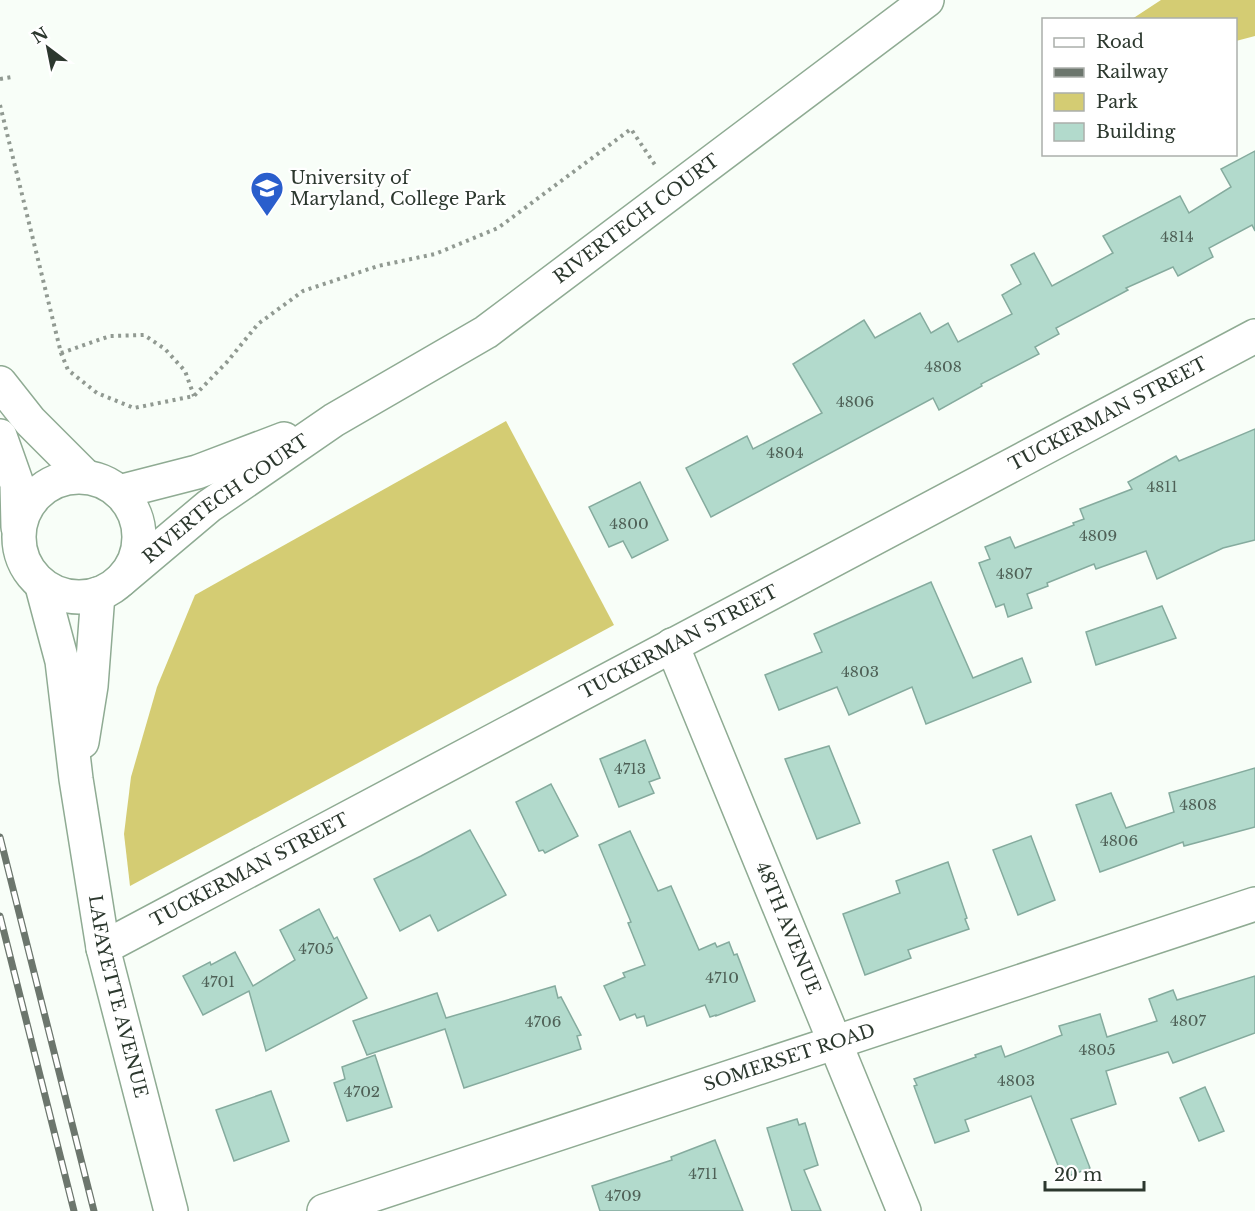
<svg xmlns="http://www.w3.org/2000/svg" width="1255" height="1211" viewBox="0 0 1255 1211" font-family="'Libre Baskerville',serif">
<rect width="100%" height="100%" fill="#f8fef8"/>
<g fill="#d4cc73">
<polygon points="1161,0 1255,0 1255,36 1236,41 1236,20 1132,19"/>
<polygon points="506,421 614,625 130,886 124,834 131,777 157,687 195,595"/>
</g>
<g fill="#b2dacc" stroke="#85ab9e" stroke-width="1.5">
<polygon points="1255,151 1255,231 1252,225 1209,248 1213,257 1178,276 1173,267 1126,288 1128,290 1056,328 1059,334 1035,347 1039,354 981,384 982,386 939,410 933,398 711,517 686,468 747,436 753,449 822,413 793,364 864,320 875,338 920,313 931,333 948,323 958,342 1012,314 1002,295 1021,284 1011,265 1034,253 1052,286 1113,253 1103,236 1180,196 1189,213 1231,187 1221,169"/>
<polygon points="1255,429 1255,540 1223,548 1157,579 1146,551 1096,569 1094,564 1047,583 1048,586 1027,594 1032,608 1008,617 1004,604 996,607 979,563 990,559 985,547 1010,537 1015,548 1074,525 1073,523 1084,519 1080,509 1132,489 1128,482 1176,456 1179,461"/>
<polygon points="640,482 668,540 632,558 623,541 609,547 589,507"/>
<polygon points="931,582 973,678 1022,658 1031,682 926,724 912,687 849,715 837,687 779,710 765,675 822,652 814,634"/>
<polygon points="1162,606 1176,638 1096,665 1086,632"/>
<polygon points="645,740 660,778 649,782 654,793 619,807 600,759"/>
<polygon points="829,746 860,823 817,839 785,759"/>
<polygon points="1255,768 1255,827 1184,846 1183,842 1100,872 1076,805 1111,793 1126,828 1174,812 1169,793"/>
<polygon points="551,784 578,836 545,853 543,850 539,851 516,802"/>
<polygon points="470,830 506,895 438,931 430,915 400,931 374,879 421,856"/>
<polygon points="630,831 658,891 671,886 699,950 715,943 717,947 729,942 734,955 737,954 755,1001 716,1016 716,1015 710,1017 705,1005 647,1026 644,1016 637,1018 635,1014 620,1020 604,986 625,977 623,973 645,965 628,923 631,922 599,845"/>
<polygon points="1031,836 1055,900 1018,915 993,850"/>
<polygon points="948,862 967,918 965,919 969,929 908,950 911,958 865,975 843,914 900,893 896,881"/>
<polygon points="319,909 334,939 337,937 367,998 266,1051 249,991 203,1015 183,976 210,962 211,965 235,952 253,986 295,960 280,930"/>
<polygon points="1255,976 1255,1033 1173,1063 1168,1052 1106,1071 1116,1104 1071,1119 1090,1168 1063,1178 1031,1096 965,1120 969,1131 935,1143 914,1086 917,1085 914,1079 976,1057 975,1055 1001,1046 1005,1057 1062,1035 1059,1026 1100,1014 1107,1037 1157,1021 1149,999 1173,990 1177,1000"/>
<polygon points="555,986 558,998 561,997 581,1035 577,1036 581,1049 464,1088 445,1029 367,1055 353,1021 437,993 446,1018"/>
<polygon points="375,1055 392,1107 347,1121 334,1083 345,1079 342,1067"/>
<polygon points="1205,1087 1224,1131 1199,1141 1180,1098"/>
<polygon points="271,1091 289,1141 234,1161 216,1110"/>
<polygon points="797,1119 799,1125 805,1123 818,1165 804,1170 821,1211 792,1211 767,1128"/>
<polygon points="715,1140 743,1211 600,1211 592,1186 672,1160 671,1157"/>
</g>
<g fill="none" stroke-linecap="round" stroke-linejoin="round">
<defs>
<g id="street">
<polyline points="0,383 30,421 85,476"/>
<polyline points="0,436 17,484 18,527"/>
<circle cx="79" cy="537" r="60"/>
<polyline points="119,492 197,472 284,439"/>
<path id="s1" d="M120 581 209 506 334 420 486 332 927 0"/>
<path id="s2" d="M42 586 62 661 76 779 103 948 171 1211"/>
<path id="s3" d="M672 645 904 1211"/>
<polyline points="82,742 91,686 98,594"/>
<path id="s4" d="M103 948 1255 336"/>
<path id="s5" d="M324 1211 1255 904"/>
</g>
</defs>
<use href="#street" stroke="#8fab93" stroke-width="36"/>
<g stroke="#919a92" stroke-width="4" stroke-dasharray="3 4.5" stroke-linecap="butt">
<polyline points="0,79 12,77"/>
<polyline points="0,105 61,353 68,370 97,393 134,408 194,396 227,362 258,324 303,291 378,266 435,254 498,228 631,129 655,165"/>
<polyline points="61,353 110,336 144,335 165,349 185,371 194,396"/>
</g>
<use href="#street" stroke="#fff" stroke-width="33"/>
<defs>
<g id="rail">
<polyline points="0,837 94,1211"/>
<polyline points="0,916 74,1211"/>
</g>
</defs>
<use href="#rail" stroke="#6c766d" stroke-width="7"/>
<use href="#rail" stroke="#fff" stroke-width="4.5" stroke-dasharray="14" stroke-linecap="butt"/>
</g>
<defs>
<symbol id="university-pin" viewBox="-11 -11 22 30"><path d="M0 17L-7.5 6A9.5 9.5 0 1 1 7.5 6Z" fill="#2a5ecc" stroke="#fff"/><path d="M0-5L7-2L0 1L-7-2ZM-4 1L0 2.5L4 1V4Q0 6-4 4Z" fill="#fff"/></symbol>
</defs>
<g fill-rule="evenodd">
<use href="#university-pin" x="248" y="169" width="38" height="52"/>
</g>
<g text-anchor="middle" stroke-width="4.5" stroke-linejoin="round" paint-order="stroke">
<g font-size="15" fill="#4e6056">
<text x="1177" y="242">4814</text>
<text x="943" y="372">4808</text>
<text x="855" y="407">4806</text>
<text x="785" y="458">4804</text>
<text x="1162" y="492">4811</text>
<text x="629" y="529">4800</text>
<text x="1098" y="541">4809</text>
<text x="1014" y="579">4807</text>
<text x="860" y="677">4803</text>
<text x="630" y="774">4713</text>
<text x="1198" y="810">4808</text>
<text x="1119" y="846">4806</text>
<text x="316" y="954">4705</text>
<text x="722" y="983">4710</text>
<text x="218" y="987">4701</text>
<text x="1188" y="1026">4807</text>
<text x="543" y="1027">4706</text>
<text x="1097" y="1055">4805</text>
<text x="1016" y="1086">4803</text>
<text x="362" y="1097">4702</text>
<text x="703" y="1179">4711</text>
<text x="623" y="1201">4709</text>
</g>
<g font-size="18" fill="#2c382e" stroke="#fff" text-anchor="start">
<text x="290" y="184">University of<tspan x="290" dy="21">Maryland, College Park</tspan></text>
</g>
<g font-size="18" fill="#2c382e" stroke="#fff">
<text dy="6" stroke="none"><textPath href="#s1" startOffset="632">RIVERTECH COURT</textPath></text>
<text dy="6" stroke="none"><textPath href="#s4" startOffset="1138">TUCKERMAN STREET</textPath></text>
<text dy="6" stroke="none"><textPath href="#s1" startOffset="134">RIVERTECH COURT</textPath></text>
<text dy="6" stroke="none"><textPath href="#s4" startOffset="652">TUCKERMAN STREET</textPath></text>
<text dy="6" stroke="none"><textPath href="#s4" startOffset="166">TUCKERMAN STREET</textPath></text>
<text dy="6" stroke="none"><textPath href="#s3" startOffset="306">48TH AVENUE</textPath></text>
<text dy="6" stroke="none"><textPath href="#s2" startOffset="418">LAFAYETTE AVENUE</textPath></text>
<text dy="6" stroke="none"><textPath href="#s5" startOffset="490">SOMERSET ROAD</textPath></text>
</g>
</g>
<rect x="1042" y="18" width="195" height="138" fill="#ffffff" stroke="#abafab" stroke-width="1.5"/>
<rect x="1054" y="38" width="30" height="9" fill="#ffffff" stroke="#abafab" stroke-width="1.5"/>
<text x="1096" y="48" font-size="18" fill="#2c382e">Road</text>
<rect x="1054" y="68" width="30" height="9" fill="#6c766d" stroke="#abafab" stroke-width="1.5"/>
<text x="1096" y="78" font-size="18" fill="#2c382e">Railway</text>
<rect x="1054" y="93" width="30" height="18" fill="#d4cc73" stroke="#abafab" stroke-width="1.5"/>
<text x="1096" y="108" font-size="18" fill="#2c382e">Park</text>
<rect x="1054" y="123" width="30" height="18" fill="#b2dacc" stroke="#abafab" stroke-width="1.5"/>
<text x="1096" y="138" font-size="18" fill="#2c382e">Building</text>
<g transform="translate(48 48) rotate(328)" stroke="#ffffff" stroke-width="4.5" paint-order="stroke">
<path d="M0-4.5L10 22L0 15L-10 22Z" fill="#2c382e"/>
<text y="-9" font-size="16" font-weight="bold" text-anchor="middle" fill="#2c382e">N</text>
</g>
<path d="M1045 1181v9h99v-9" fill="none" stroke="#2c382e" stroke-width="3"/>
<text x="1054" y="1181" font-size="18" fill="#2c382e" stroke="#ffffff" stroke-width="4.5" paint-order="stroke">20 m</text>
</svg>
